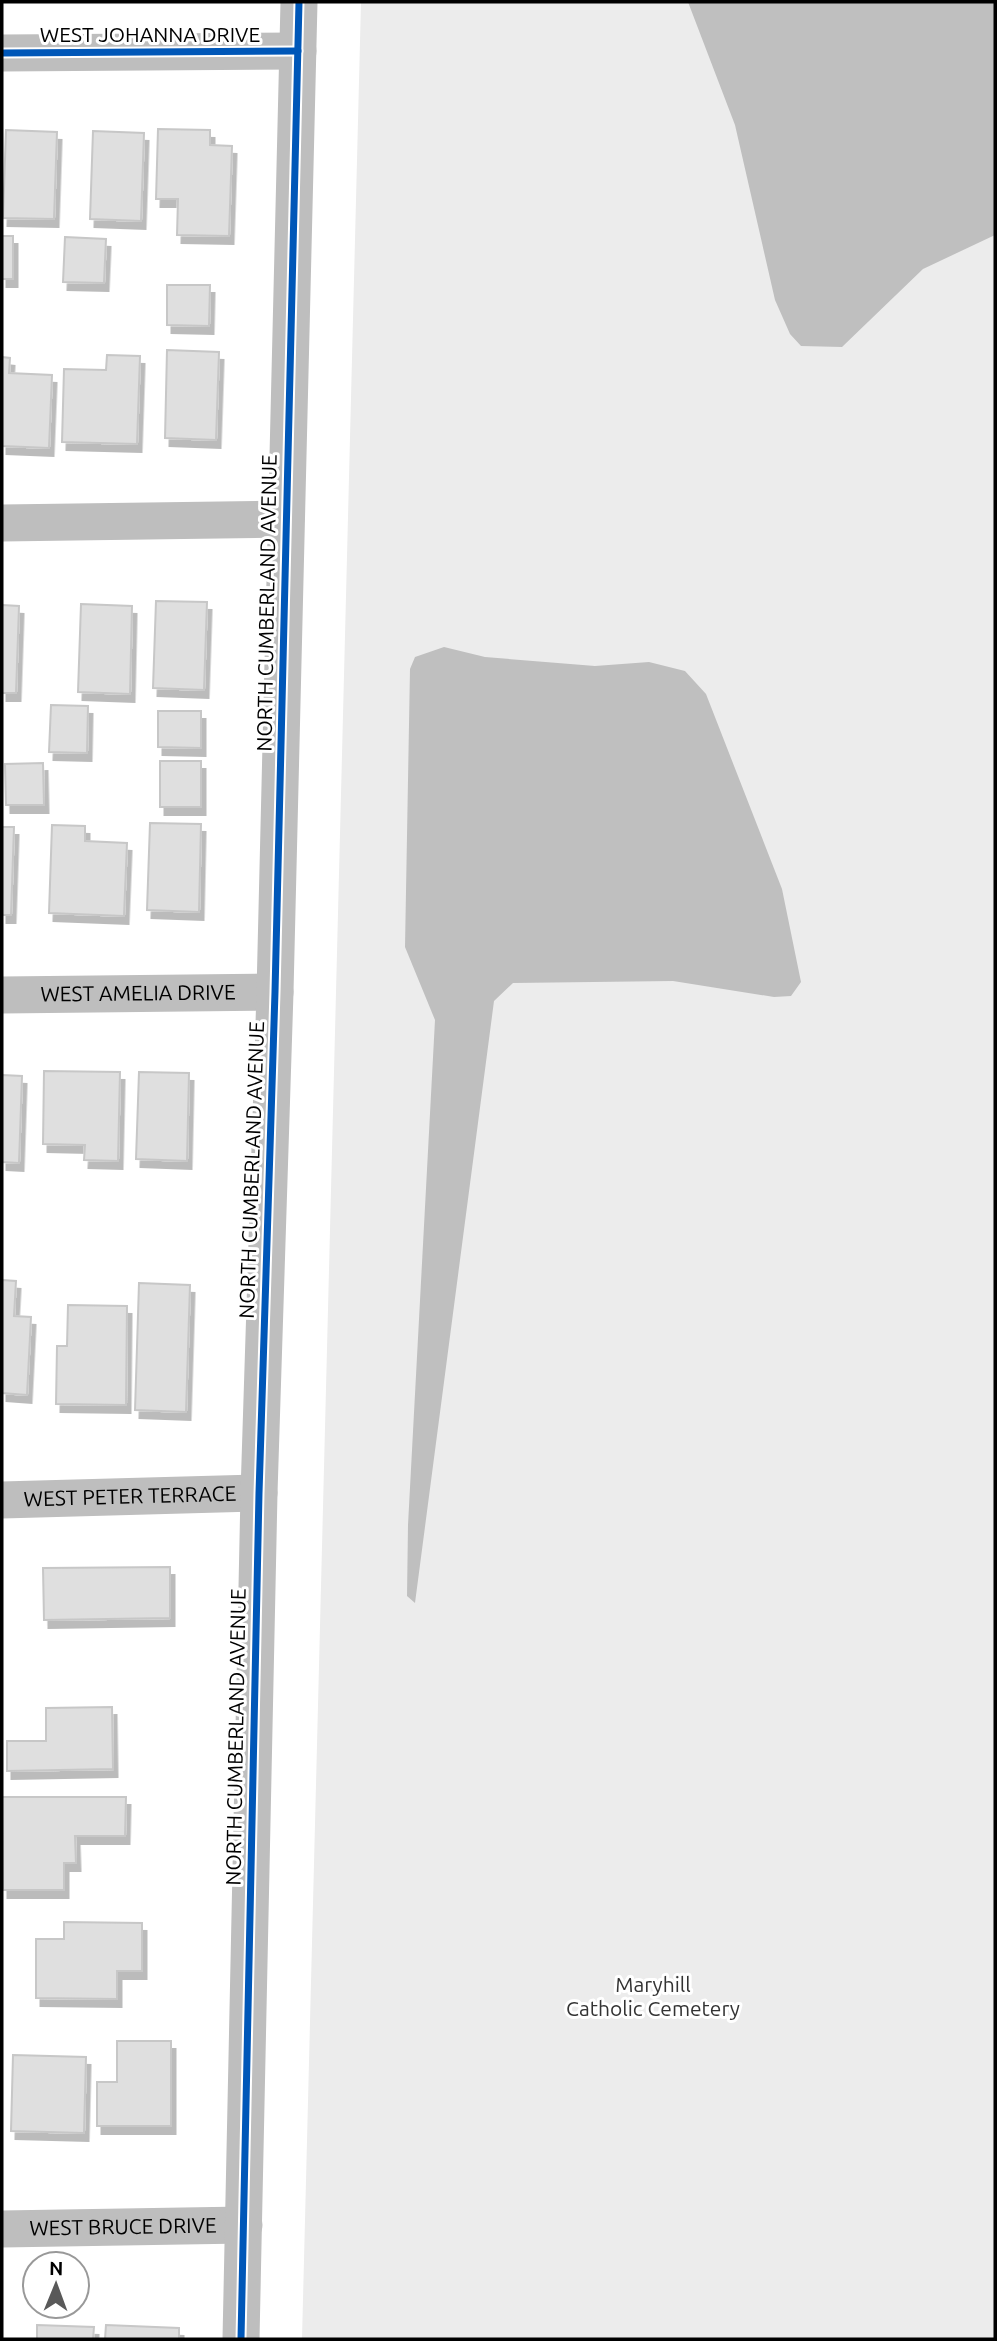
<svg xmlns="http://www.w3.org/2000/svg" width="997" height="2341" viewBox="0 0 997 2341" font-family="Ubuntu,sans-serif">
<defs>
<filter id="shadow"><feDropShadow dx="4.5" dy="8" stdDeviation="0" flood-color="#0004"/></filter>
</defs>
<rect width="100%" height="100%" fill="#fff"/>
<polygon fill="#ececec" points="361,2 995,2 995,2339 302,2339"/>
<g fill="#bfbfbf">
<polygon points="688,2 995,2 995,235 923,269 842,347 801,346 790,334 775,300 735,125"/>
<polygon points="444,647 485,657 595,666 649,662 685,671 706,694 782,889 801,982 791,996 774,997 673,981 513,983 494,1001 415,1603 407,1596 408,1525 435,1020 405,947 410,669 415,657"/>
</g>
<g fill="#dfdfdf" stroke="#c7c7c7" stroke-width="2" filter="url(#shadow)">
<polygon points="158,129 210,130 210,145 232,146 229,236 177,235 178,199 156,199"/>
<polygon points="6,130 57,132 54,219 3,218"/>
<polygon points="93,131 144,133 141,221 90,219"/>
<rect x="2" y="236" width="11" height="43"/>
<polygon points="65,237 106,239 104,283 63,282"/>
<polygon points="167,285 210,285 209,326 167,325"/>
<polygon points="167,350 219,352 216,440 165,438"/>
<polygon points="107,355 140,356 137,444 62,442 64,369 106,370"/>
<polygon points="2,357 10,358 9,373 52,375 49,448 2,446"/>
<polygon points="156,601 207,602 204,690 153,688"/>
<polygon points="81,604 132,606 130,694 78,692"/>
<polygon points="2,605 19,606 16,693 2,693"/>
<polygon points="51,705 88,706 87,753 49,752"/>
<polygon points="158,711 201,711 201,748 158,747"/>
<rect x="160" y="761" width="41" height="46"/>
<polygon points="43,763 44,805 6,805 5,764"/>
<polygon points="150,823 201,824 199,912 147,910"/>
<polygon points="52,825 85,826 85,841 127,843 124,916 49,913"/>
<polygon points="2,827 14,827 11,915 2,915"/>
<polygon points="44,1071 120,1072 118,1161 84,1160 85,1145 43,1144"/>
<polygon points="139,1072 189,1073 187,1161 136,1159"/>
<polygon points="2,1075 22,1076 19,1163 2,1162"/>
<polygon points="2,1280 16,1281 14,1316 31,1317 27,1395 2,1393"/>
<polygon points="139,1283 190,1285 186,1412 135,1410"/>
<polygon points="68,1305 127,1306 126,1405 56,1404 57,1346 67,1346"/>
<polygon points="170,1567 170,1618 44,1620 43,1568"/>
<polygon points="112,1707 113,1769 7,1771 7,1741 46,1741 46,1708"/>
<polygon points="2,1797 126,1797 125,1836 75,1836 76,1863 64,1863 64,1890 3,1890"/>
<polygon points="64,1922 142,1923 142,1971 117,1971 117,1999 36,1998 36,1939 64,1939"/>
<polygon points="117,2041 171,2041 171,2126 97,2126 97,2082 117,2082"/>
<polygon points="13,2055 86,2057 84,2133 11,2131"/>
<polygon points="37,2325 94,2327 93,2339 37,2339"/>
<polygon points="106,2325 179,2328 179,2339 105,2339"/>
</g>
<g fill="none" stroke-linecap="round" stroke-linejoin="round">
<g stroke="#bebebe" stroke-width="37">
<polyline points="2,53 298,51"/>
<polyline points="2,523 286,519"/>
<path id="s1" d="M2 995 275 992"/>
<path id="s2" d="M2 1500 259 1493"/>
<path id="s3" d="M2 2229 244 2225"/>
<polyline points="241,2339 259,1493 275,992 299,2"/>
</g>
<defs>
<g id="cycleway">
<polyline points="2,53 298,51"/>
<polyline points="241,2339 259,1493 275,992 299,2"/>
</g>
</defs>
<use href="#cycleway" stroke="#fff" stroke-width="11"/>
<use href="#cycleway" stroke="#0057b8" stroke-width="7"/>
</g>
<g text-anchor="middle" stroke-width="6" stroke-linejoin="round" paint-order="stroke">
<g font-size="21" fill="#000" stroke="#fff">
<text x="150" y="42">WEST JOHANNA DRIVE</text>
<text transform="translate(267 603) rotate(-89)" y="7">NORTH CUMBERLAND AVENUE</text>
<text dy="7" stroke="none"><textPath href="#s1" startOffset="136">WEST AMELIA DRIVE</textPath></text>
<text transform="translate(252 1170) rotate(-88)" y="7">NORTH CUMBERLAND AVENUE</text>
<text dy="7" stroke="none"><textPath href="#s2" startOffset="128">WEST PETER TERRACE</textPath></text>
<text transform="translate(236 1737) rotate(-89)" y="7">NORTH CUMBERLAND AVENUE</text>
<text dy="7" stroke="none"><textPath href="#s3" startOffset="121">WEST BRUCE DRIVE</textPath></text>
</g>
<g font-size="21" fill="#333" stroke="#fff">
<text x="653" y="1992">Maryhill<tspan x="653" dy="24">Catholic Cemetery</tspan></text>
</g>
</g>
<rect width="997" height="2341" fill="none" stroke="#000000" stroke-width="7"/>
<g transform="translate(56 2285) rotate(1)"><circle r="33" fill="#ffffff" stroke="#999999" stroke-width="2"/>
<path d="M0-5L12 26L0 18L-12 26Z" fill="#595959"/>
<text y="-10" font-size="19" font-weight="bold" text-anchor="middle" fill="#000000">N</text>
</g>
</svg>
